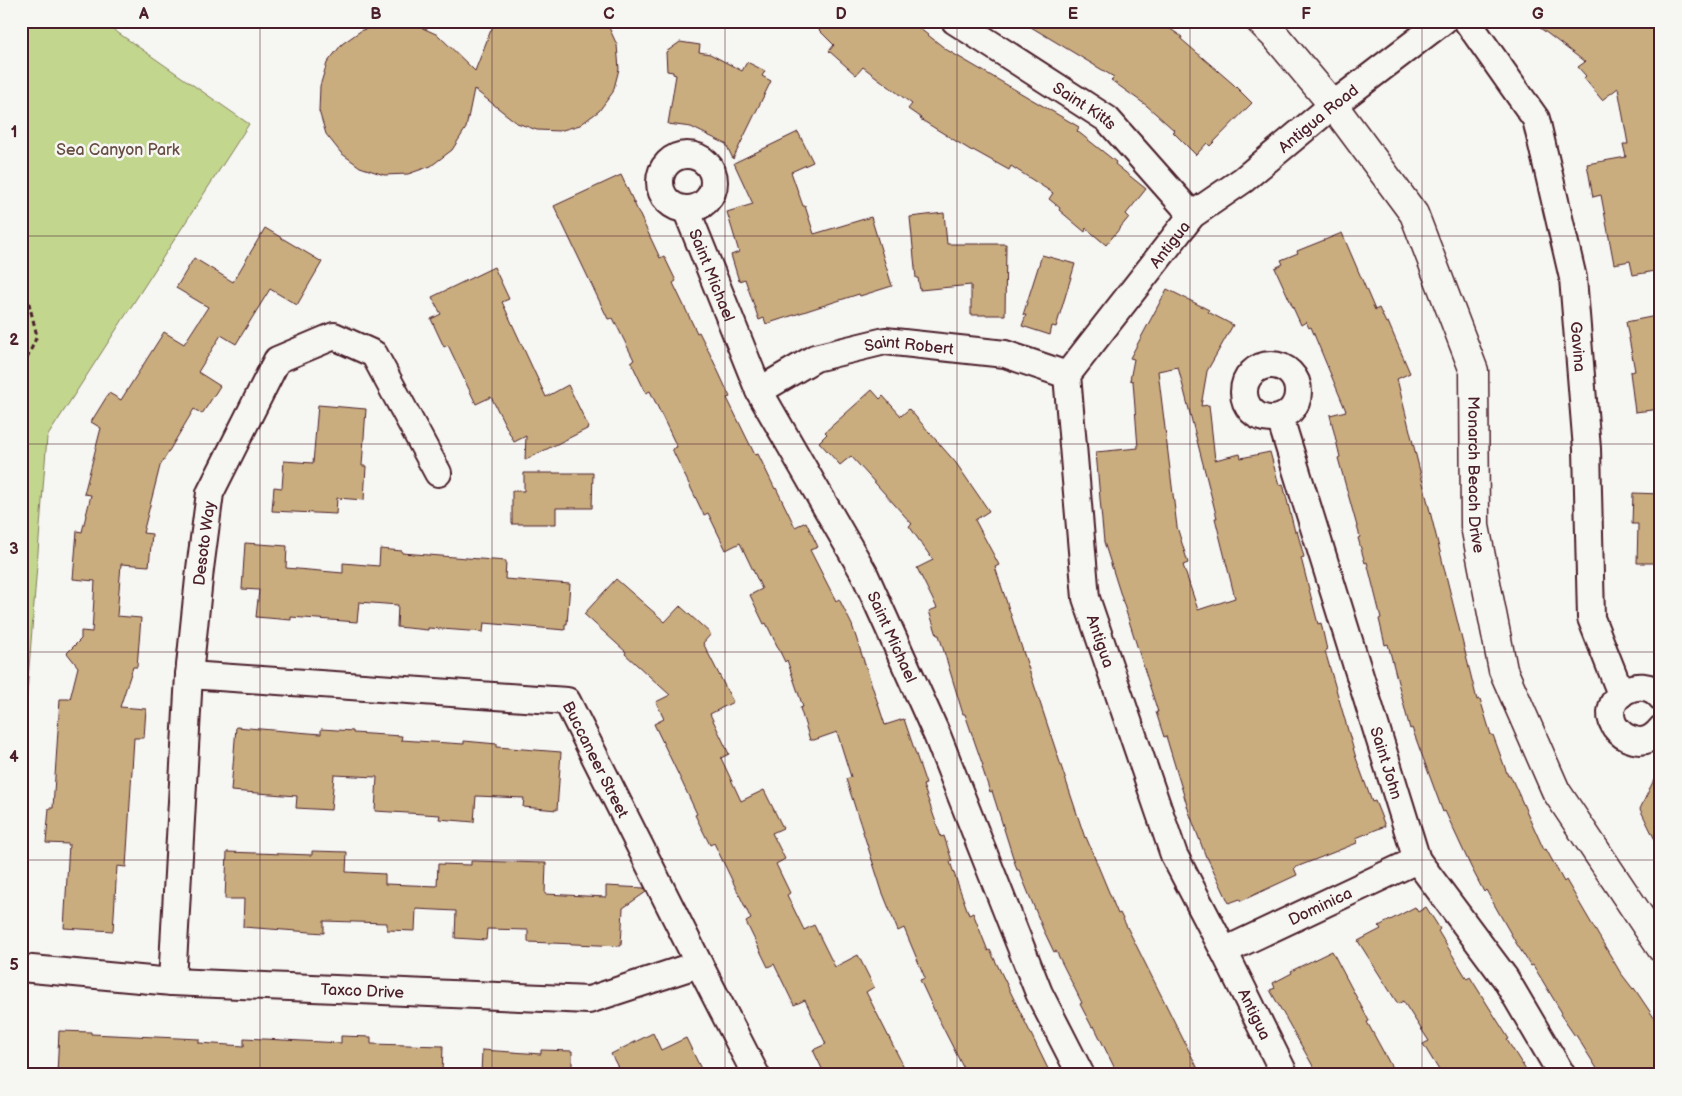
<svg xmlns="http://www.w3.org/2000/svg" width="1682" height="1096" viewBox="0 0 1682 1096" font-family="'Balsamiq Sans',sans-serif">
<rect width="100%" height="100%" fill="#f6f6f2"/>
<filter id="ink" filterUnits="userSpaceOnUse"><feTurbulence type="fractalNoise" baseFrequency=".02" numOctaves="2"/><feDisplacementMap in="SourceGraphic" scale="10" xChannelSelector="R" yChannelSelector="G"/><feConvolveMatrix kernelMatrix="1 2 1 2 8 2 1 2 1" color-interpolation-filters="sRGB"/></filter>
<g filter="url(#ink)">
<polygon fill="#c2d78d" stroke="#867b5c" points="21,21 101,21 249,124 47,437 21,770"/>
<g fill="#c9ad7f" stroke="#4a1f2b" fill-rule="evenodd">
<polygon points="497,21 606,21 617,45 619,69 613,92 599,111 580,125 559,131 537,130 517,123 474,89 466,128 452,150 431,166 408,174 384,175 360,167 341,153 326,134 319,111 320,86 327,63 342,44 362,30 388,23 414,24 438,35 475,71 491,30"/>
<polygon points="810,21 910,21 947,50 1079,127 1077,131 1116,162 1115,164 1146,189 1126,214 1129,217 1106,245 1086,228 1085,232 1059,210 1060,208 1049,199 1053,193 1011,166 1009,170 973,150 972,151 920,119 921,118 908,109 912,104 863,67 856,75 829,51 834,45"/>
<polygon points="1021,21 1159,21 1182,37 1181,39 1233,84 1252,103 1210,146 1207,143 1196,155 1173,132 1175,131 1146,105 1111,80 1114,77"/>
<polygon points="1531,21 1652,21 1661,32 1661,270 1633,275 1630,261 1614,264 1601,195 1593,197 1587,164 1626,157 1623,144 1628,144 1618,88 1602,100 1584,78 1586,76 1578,67 1585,62"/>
<polygon points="680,42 700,45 699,52 710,54 742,71 747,62 765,71 762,76 771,81 733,159 726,144 691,127 668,124 676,75 673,74 673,72 667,71 666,52"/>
<polygon points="798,132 813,162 791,172 803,206 805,206 814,234 871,217 892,286 860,296 859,294 766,324 764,318 759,320 745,279 739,281 731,255 739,252 727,212 753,204 734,163"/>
<polygon points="621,175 660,258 664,256 676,281 673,283 697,333 699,332 711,356 730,397 727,398 755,455 758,454 775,489 776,488 795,527 806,522 818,547 810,550 836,601 839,599 852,625 885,725 904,719 926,784 923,785 941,837 944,836 952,861 950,862 969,915 973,913 988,951 990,950 1051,1075 967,1075 935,1012 920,980 925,978 904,928 898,931 882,891 846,779 851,777 837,732 814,740 810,740 800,708 803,707 787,660 785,662 766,623 764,624 750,595 762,589 740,543 726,550 708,513 704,515 672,449 677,447 650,391 646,393 631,362 634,360 613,318 608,319 554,206"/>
<polygon points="944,213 947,244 1006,244 1005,315 971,315 971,285 920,290 918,278 916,278 910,217"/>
<polygon points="265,228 322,262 297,305 270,289 236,344 221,335 198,372 220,386 202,414 194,409 160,466 143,533 152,534 149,566 121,564 117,616 141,618 137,667 133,667 120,707 146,709 144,738 134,738 126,867 117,866 113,931 64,928 69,844 46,843 49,808 53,808 60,699 70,699 78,667 67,653 81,639 81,631 92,632 95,581 73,579 77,531 82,532 91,495 84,494 101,428 91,422 109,393 121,400 164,332 184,344 208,307 176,288 194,258 233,282"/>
<polygon points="1342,233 1375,310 1379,308 1386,323 1388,322 1410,373 1397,379 1477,700 1480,699 1491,735 1493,735 1508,776 1510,775 1544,850 1546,849 1564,882 1566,880 1620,972 1633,989 1634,988 1661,1028 1661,1075 1601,1075 1576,1035 1575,1036 1560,1014 1562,1013 1533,965 1531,966 1516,943 1486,890 1484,892 1471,867 1445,811 1443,812 1412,728 1410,729 1388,644 1385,645 1379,619 1381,618 1367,562 1365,563 1358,538 1360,537 1338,458 1340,457 1330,415 1346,411 1311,327 1309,328 1306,322 1301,325 1275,268 1283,264 1281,260 1298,253 1297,251"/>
<polygon points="1042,255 1075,264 1056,327 1052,326 1050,335 1022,326 1026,315 1023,315"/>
<polygon points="494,267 509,299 502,302 546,397 568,385 589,428 525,460 526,436 514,442 491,397 476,404 448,345 444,347 431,319 441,314 432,297"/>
<path d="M1167 289 1209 310 1208 312 1233 325 1207 371 1201 406 1209 405 1215 460 1240 454 1241 458 1270 452 1279 485 1283 484 1295 532 1297 531 1304 557 1301 558 1318 624 1321 623 1327 650 1325 651 1356 758 1372 802 1375 801 1385 826 1356 838 1357 843 1294 868 1297 875 1241 901 1240 899 1229 903 1207 857H1206L1189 812 1166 736 1164 737 1156 712H1158L1104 542 1100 499 1096 452 1138 448 1133 381 1130 380 1134 359 1130 358ZM1178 367 1217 518H1215L1235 598 1198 610 1183 565 1188 563 1177 527 1158 371Z"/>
<polygon points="1661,315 1661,409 1635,412 1630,372 1635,371 1626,322"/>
<polygon points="872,390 880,399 883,396 901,416 909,409 956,463 989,511 975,520 999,565 995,567 1085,838 1086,837 1118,914 1120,913 1201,1075 1118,1075 1094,1026 1092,1027 1080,1004 1082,1003 1056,951 1054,952 1043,929 1019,870 1017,870 992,791 990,792 982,767 983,766 965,714 963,714 939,635 937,635 929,611 937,608 917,568 933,560 909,526 912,524 851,456 840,465 819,442 827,434 825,432"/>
<polygon points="318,405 366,409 362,466 366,466 364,500 337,498 336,514 272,511 274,487 282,488 284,461 313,463"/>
<polygon points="524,473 593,473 592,508 556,508 556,524 512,524 512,491 524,491"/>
<polygon points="1633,493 1661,494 1661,563 1637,563 1638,524 1632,524"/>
<polygon points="245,543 287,546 286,568 343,573 343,563 379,566 380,549 402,551 402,553 506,561 505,579 570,584 567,624 565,624 565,630 484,623 483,632 428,628 428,630 397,627 398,605 359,602 357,622 291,617 291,620 256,617 259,590 242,589"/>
<polygon points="616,579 665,622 680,606 711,634 703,643 733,702 710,714 729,754 721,758 741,801 764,790 783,828 772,833 785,859 776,864 790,893 787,895 804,930 814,925 835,967 858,955 874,987 866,992 908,1075 825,1075 813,1050 826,1044 805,1000 794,1005 774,964 768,967 746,922 751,919 714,843 710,845 695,815 697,814 682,782 654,724 664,719 656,702 670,695 625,654 626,652 584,614"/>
<polygon points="236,727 321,734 321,729 353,731 353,733 402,736 401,740 464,744 464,741 497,744 497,747 561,752 557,810 523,807 524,798 476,796 474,822 439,819 440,815 375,811 377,777 334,775 331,810 296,808 297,796 231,791"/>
<polygon points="1661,765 1661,852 1640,809"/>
<polygon points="312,851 347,852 346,872 385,874 385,884 437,886 438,864 471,865 471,861 546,863 545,894 606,897 606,886 644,888 646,892 623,908 621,946 528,942 528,930 487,929 486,940 455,938 456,911 416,909 415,931 387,930 387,923 324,921 324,933 243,927 244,899 225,899 227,852 312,855"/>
<polygon points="1415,907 1418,912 1426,907 1440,929 1438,931 1467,979 1470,977 1509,1039 1507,1040 1529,1075 1442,1075 1423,1044 1429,1041 1403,1001 1398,1004 1358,941 1381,929 1379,926"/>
<polygon points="1332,951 1369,1021 1367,1022 1396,1075 1318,1075 1270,990 1275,988 1273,983 1292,973 1291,971"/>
<polygon points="59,1031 91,1032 91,1034 199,1039 199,1043 244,1046 244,1038 341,1043 341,1036 371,1037 371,1044 443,1046 442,1075 57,1075"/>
<polygon points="653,1033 661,1050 686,1038 704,1075 622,1075 611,1054"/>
<polygon points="482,1050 541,1054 541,1050 572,1051 572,1075 481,1075"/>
</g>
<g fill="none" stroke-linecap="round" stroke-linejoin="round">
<defs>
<g id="street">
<path id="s1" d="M955 21 1107 119 1192 215"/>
<path id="s2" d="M1467 21 1536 119 1573 278 1587 449 1591 618 1621 694"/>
<circle cx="687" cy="182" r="27"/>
<path id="s3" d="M686 209 759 391 864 573 937 735 1039 993 1081 1075"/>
<circle cx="1271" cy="392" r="27"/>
<path id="s4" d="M759 391 815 358 885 341 1005 354 1067 375"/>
<path id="s5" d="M1280 418 1417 860 1505 978 1562 1075"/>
<path id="s6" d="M189 675 567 701 699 964 756 1075"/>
<path d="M1661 697C1640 671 1598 699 1615 727 1620 734 1625 738 1634 740 1644 743 1654 738 1661 729"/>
<path id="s7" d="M1224 951 1417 860"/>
<path id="s8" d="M21 968 172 982 589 1000 699 964"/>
<path id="s9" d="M172 982 189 675 200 569 210 493 277 360 334 336 374 354 438 473"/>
<path id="s10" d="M1285 1075 1224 951 1174 855 1086 598 1067 375 1192 215 1243 180 1333 105 1443 21"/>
</g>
<g id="secondary">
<path id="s11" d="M1260 21 1277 38 1333 105 1414 214 1474 371 1475 526 1503 670 1556 791 1661 948"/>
</g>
</defs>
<use href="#street" stroke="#4a1f2b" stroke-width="30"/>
<use href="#secondary" stroke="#4a1f2b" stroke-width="31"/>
<polyline stroke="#4a1f2b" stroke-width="3" stroke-dasharray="5 4" stroke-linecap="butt" points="21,277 23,279 37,336 21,372"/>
<use href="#street" stroke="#f6f6f2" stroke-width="26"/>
<use href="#secondary" stroke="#f6f6f2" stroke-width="28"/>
</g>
</g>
<path fill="none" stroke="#4a1f2b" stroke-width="1" stroke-opacity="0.55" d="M260 21V1075M492 21V1075M725 21V1075M957 21V1075M1190 21V1075M1422 21V1075M21 236H1661M21 444H1661M21 652H1661M21 860H1661"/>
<g text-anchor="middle" stroke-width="5" stroke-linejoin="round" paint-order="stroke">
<g font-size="16" fill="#4a1f2b" stroke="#f6f6f2">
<text dy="6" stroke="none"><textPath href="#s1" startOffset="155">Saint Kitts</textPath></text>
<text dy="6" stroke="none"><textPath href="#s10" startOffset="1104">Antigua Road</textPath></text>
<text dy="6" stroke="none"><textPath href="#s10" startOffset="908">Antigua</textPath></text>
<text dy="6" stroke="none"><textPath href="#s3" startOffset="71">Saint Michael</textPath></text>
<text dy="6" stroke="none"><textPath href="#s2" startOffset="352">Gavina</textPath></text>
<text dy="6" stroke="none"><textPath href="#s4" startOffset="161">Saint Robert</textPath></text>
<text dy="6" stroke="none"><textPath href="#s11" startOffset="519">Monarch Beach Drive</textPath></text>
<text dy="6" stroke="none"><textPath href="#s9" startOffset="440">Desoto Way</textPath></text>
<text dy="6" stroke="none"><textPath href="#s3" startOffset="476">Saint Michael</textPath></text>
<text transform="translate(1101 641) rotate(71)" y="6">Antigua</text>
<text dy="6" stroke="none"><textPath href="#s6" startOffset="444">Buccaneer Street</textPath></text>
<text dy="6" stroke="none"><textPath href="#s5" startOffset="361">Saint John</textPath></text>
<text dy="6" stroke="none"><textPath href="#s7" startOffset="106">Dominica</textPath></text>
<text dy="6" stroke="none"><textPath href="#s8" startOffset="342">Taxco Drive</textPath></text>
<text transform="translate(1255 1014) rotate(64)" y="6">Antigua</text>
</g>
<g font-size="16" fill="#684d44" stroke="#f6f6f2">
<text x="118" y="155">Sea Canyon Park</text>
</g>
</g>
<rect width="1682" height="1096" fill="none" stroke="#f6f6f2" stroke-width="55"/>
<rect x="28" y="28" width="1626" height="1040" fill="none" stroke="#4a1f2b" stroke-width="2"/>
<g font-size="16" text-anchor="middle" font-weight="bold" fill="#4a1f2b">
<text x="144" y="19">A</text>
<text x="376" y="19">B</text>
<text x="609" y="19">C</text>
<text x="841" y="19">D</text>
<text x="1073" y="19">E</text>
<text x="1306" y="19">F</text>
<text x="1538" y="19">G</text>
<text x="14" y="137">1</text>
<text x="14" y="345">2</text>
<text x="14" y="554">3</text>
<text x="14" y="762">4</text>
<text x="14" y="970">5</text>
</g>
</svg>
